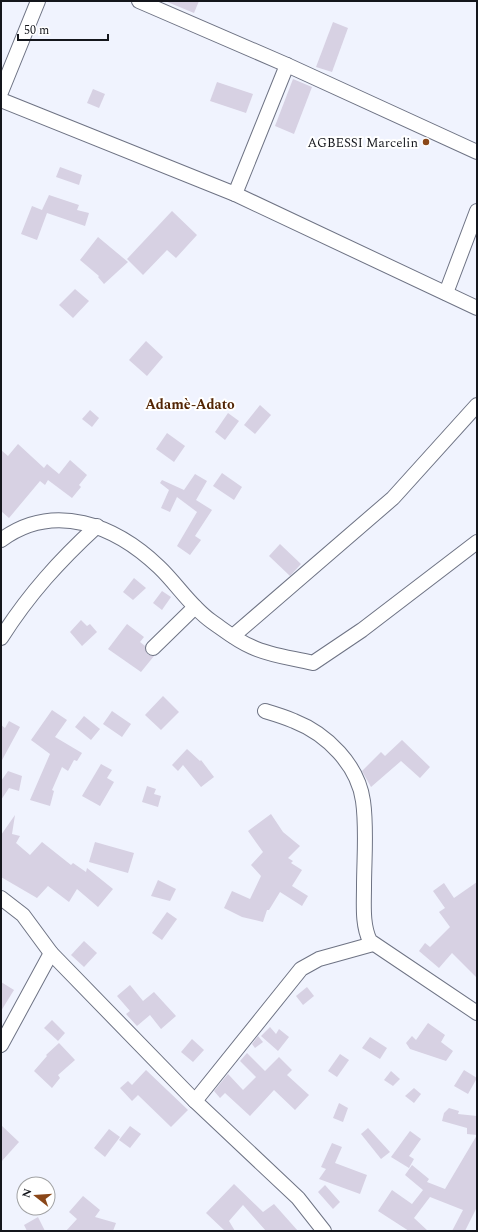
<svg xmlns="http://www.w3.org/2000/svg" width="478" height="1232" viewBox="0 0 478 1232" font-family="Spectral,serif">
<rect width="100%" height="100%" fill="#f0f3fe"/>
<g fill="#d7d1e3">
<polygon points="165,1 199,1 194,13"/>
<polygon points="333,22 348,28 332,72 316,67"/>
<polygon points="293,79 312,87 294,134 275,126"/>
<polygon points="217,82 253,94 246,113 210,101"/>
<polygon points="93,89 105,94 99,108 87,103"/>
<polygon points="60,167 82,175 79,185 56,177"/>
<polygon points="49,195 79,205 77,210 89,213 85,226 47,213 37,240 21,234 32,206 42,210"/>
<polygon points="172,211 197,235 176,258 167,250 143,275 127,259"/>
<polygon points="98,237 128,262 104,284 98,277 99,276 80,260"/>
<polygon points="75,289 89,301 73,318 59,305"/>
<polygon points="146,341 163,357 147,376 129,360"/>
<polygon points="260,405 271,415 255,434 244,425"/>
<polygon points="90,410 99,418 92,427 82,419"/>
<polygon points="228,413 239,421 225,440 215,432"/>
<polygon points="167,433 185,446 174,462 156,449"/>
<polygon points="18,444 44,468 47,464 59,474 70,460 87,475 79,485 81,487 72,498 48,480 45,485 40,481 9,518 1,511 1,450 8,456"/>
<polygon points="222,473 242,487 234,500 213,486"/>
<polygon points="195,474 207,481 196,500 212,510 195,536 201,540 190,555 177,546 197,512 177,497 170,512 161,508 169,490 160,483 162,480 184,490"/>
<polygon points="280,544 301,564 290,576 269,556"/>
<polygon points="134,578 146,588 133,600 123,592"/>
<polygon points="162,591 171,597 162,610 153,603"/>
<polygon points="81,620 87,626 90,624 97,632 82,646 70,632"/>
<polygon points="127,624 144,637 140,642 145,646 147,654 154,656 141,672 108,649"/>
<polygon points="163,696 179,712 161,730 145,715"/>
<polygon points="52,710 67,720 55,737 82,753 77,761 74,760 68,771 62,767 52,790 54,791 50,806 30,800 50,754 31,740"/>
<polygon points="112,711 131,724 122,737 103,724"/>
<polygon points="84,716 100,729 91,740 75,727"/>
<polygon points="9,721 20,727 1,762 1,725 5,728"/>
<polygon points="402,740 430,767 420,778 401,761 371,787 362,771 381,752 385,756"/>
<polygon points="187,749 200,761 201,760 214,777 201,787 183,765 178,771 172,765"/>
<polygon points="101,764 112,770 107,778 114,782 100,806 82,796"/>
<polygon points="8,771 22,776 19,791 9,788 1,800 1,781"/>
<polygon points="147,786 156,789 154,794 161,796 158,807 142,802"/>
<polygon points="271,814 283,832 300,846 288,858 293,861 291,863 302,870 292,886 308,896 302,906 280,892 269,910 267,910 263,922 242,917 224,908 232,891 250,899 261,876 251,865 263,852 248,831"/>
<polygon points="15,815 12,834 20,836 16,843 30,855 42,842 71,865 73,863 86,872 87,868 113,889 98,907 77,889 69,902 48,886 37,898 1,877 1,835"/>
<polygon points="95,842 134,853 128,873 89,862"/>
<polygon points="158,880 176,889 170,901 151,896"/>
<polygon points="477,882 477,978 452,953 439,968 419,951 425,943 430,947 450,927 439,912 445,908 433,891 444,883 454,898"/>
<polygon points="167,912 177,919 162,940 152,933"/>
<polygon points="84,941 97,953 84,967 71,955"/>
<polygon points="1,982 14,990 1,1011"/>
<polygon points="130,985 143,1001 154,992 176,1016 161,1029 150,1015 137,1026 126,1014 130,1011 117,996"/>
<polygon points="307,987 314,996 303,1005 296,996"/>
<polygon points="52,1020 65,1033 58,1041 44,1028"/>
<polygon points="428,1023 445,1035 441,1042 453,1051 446,1061 410,1049 406,1043 412,1036 416,1040"/>
<polygon points="270,1027 276,1034 279,1029 289,1037 278,1051 261,1036"/>
<polygon points="258,1036 263,1042 255,1048 252,1044"/>
<polygon points="370,1037 387,1048 380,1059 362,1048"/>
<polygon points="192,1039 204,1050 193,1062 181,1052"/>
<polygon points="59,1043 75,1060 58,1075 60,1078 52,1088 34,1071 47,1056 46,1055"/>
<polygon points="247,1053 265,1071 279,1057 292,1070 287,1075 309,1095 295,1110 274,1090 250,1116 225,1093 220,1098 214,1091 228,1074 243,1090 256,1077 240,1061"/>
<polygon points="340,1054 349,1060 337,1077 328,1071"/>
<polygon points="146,1070 188,1110 171,1127 138,1095 132,1101 120,1088 128,1081 132,1085"/>
<polygon points="464,1070 477,1078 468,1094 454,1086"/>
<polygon points="391,1071 400,1079 393,1086 384,1080"/>
<polygon points="414,1088 421,1094 414,1103 405,1096"/>
<polygon points="339,1103 348,1108 343,1122 333,1118"/>
<polygon points="449,1108 459,1111 458,1114 477,1116 477,1135 467,1134 467,1128 442,1121 444,1113"/>
<polygon points="1,1125 19,1142 1,1162"/>
<polygon points="130,1126 141,1134 130,1148 119,1140"/>
<polygon points="368,1128 390,1152 381,1159 361,1134"/>
<polygon points="109,1129 120,1137 105,1157 94,1148"/>
<polygon points="410,1131 421,1139 409,1156 414,1159 409,1168 391,1157"/>
<polygon points="477,1135 477,1207 465,1231 452,1231 463,1210 430,1197 414,1218 428,1231 409,1231 378,1211 392,1190 412,1204 423,1190 405,1175 412,1165 429,1179 427,1182 445,1189"/>
<polygon points="332,1143 342,1147 335,1163 367,1175 360,1194 319,1179 326,1169 321,1167"/>
<polygon points="234,1184 263,1212 274,1204 298,1231 266,1231 243,1205 229,1221 235,1231 225,1231 206,1213"/>
<polygon points="325,1185 340,1202 333,1209 318,1192"/>
<polygon points="83,1196 100,1210 95,1217 116,1223 113,1231 66,1231 77,1219 69,1212"/>
<polygon points="38,1217 45,1231 27,1231 24,1225"/>
</g>
<g fill="none" stroke-linecap="round" stroke-linejoin="round">
<defs>
<g id="minor">
<polyline points="139,1 287,65 477,152"/>
<polyline points="1,92 38,1"/>
<polyline points="1,100 235,194 477,308"/>
<polyline points="235,194 287,65"/>
<polyline points="446,293 477,211"/>
<path d="M1 540C54 501 115 525 159 567 177 584 190 606 211 621 224 630 237 641 252 647 271 656 293 658 313 663L362 630 477 542"/>
<polyline points="233,636 393,498 477,405"/>
<path d="M1 638C29 594 59 561 97 526"/>
<polyline points="153,648 195,607"/>
<path d="M265 711C275 714 285 717 294 721 327 734 358 765 363 801 367 829 364 859 364 887 364 904 362 925 370 941L477 1013"/>
<polyline points="1,898 23,915 51,953 195,1101 298,1198 324,1231"/>
<polyline points="1,1045 51,953"/>
<polyline points="195,1101 301,969 319,959 373,944"/>
</g>
</defs>
<use href="#minor" stroke="#6e7384" stroke-width="16"/>
<use href="#minor" stroke="#fff" stroke-width="14"/>
</g>
<circle fill="#8a4719" stroke="#fff" stroke-width="1.5" cx="426" cy="142" r="4"/>
<g text-anchor="middle" stroke-width="4" stroke-linejoin="round" paint-order="stroke">
<g font-size="13" fill="#14161c" stroke="#fff" text-anchor="end">
<text x="418" y="147">AGBESSI Marcelin</text>
</g>
<g font-size="14" font-weight="bold" fill="#532504" stroke="#fff">
<text x="190" y="409">Adamè-Adato</text>
</g>
</g>
<rect width="478" height="1232" fill="none" stroke="#14161c" stroke-width="4"/>
<g transform="translate(36 1196) rotate(287)"><circle r="19" fill="#ffffff" stroke="#a1a2a4"/>
<path d="M0-3L7 15L0 10L-7 15Z" fill="#8a4719"/>
<text y="-6" font-size="11" font-weight="bold" text-anchor="middle" fill="#14161c">N</text>
</g>
<path d="M18 34v6h90v-6" fill="none" stroke="#14161c" stroke-width="2"/>
<text x="24" y="34" font-size="12" fill="#14161c" stroke="#ffffff" stroke-width="3" paint-order="stroke">50 m</text>
</svg>
